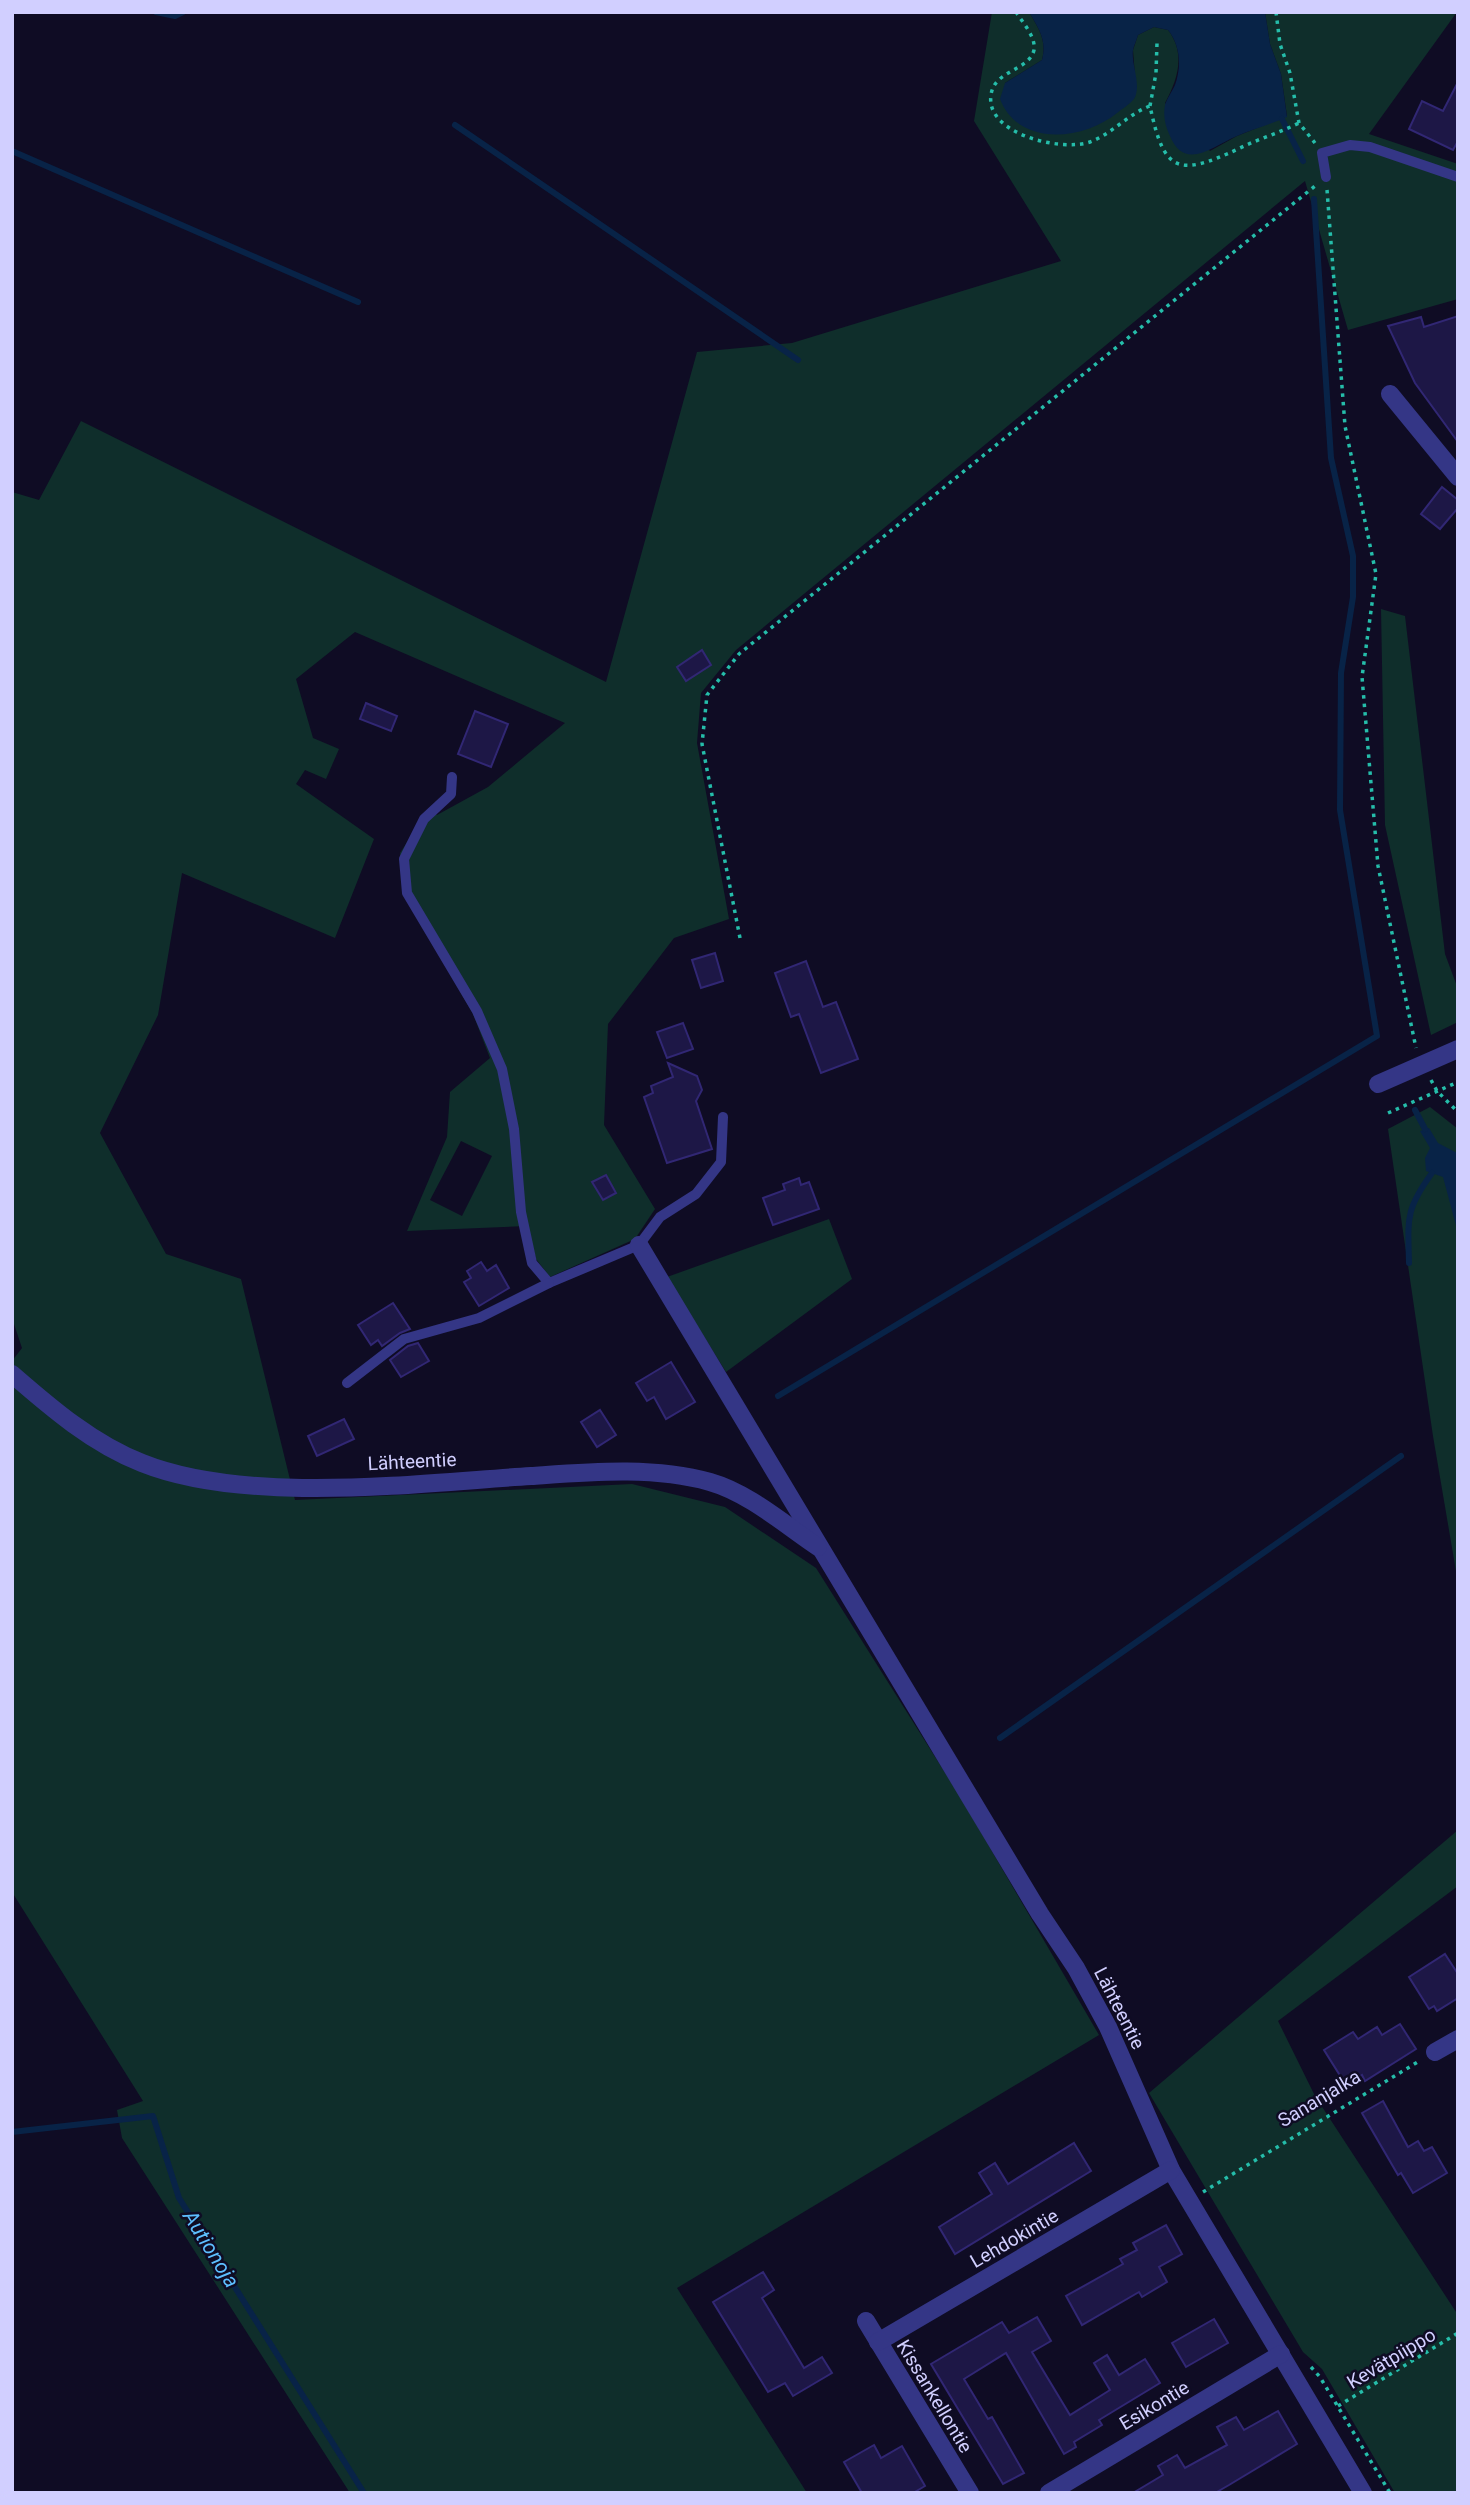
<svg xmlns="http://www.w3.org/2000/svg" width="1470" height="2505" viewBox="0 0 1470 2505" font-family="Roboto,sans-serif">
<rect width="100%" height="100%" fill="#0f0c24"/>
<g fill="#0f2e2b" fill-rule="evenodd">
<path d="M992 12H1029C1039 29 1047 40 1042 60L1005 83 1136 89 1133 50 1138 35 1154 27 1168 30C1186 53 1178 79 1165 103L1210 151 1237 136 1287 116 1281 74 1270 44 1265 12H1457L1369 134 1458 164V299L1348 330 1305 181 736 650 701 693 697 743 729 919 674 938 608 1024 604 1125 655 1209 635 1239 550 1277 536 1259 528 1226 407 1231 447 1137 450 1092 490 1058 473 1014 405 895 400 853 429 808 437 815 488 787 565 723 355 632 296 679 313 738 339 749 326 779 305 770 296 784 374 839 335 938 182 873 158 1015 100 1133 166 1254 241 1279 295 1500 632 1484 725 1507 816 1568 961 1798 1099 2035 677 2288 807 2493H350L122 2138 117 2110 143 2101 12 1892V1361L22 1348 12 1318V492L39 500 81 421 606 682 697 352 792 343 1061 261 974 121ZM461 1141 492 1156 462 1216 430 1200Z"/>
<polygon points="1381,609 1405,616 1445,954 1458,989 1458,1022 1431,1035 1385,825"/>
<polygon points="1430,1107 1458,1129 1458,1583 1433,1436 1388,1129"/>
<polygon points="829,1219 852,1279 726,1372 667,1277"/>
<polygon points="1458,1830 1458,1886 1278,2021 1315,2096 1458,2315 1458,2493 1395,2493 1322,2369 1303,2352 1149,2093"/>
</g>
<g fill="#082347">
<path d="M1029 12H1265L1270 44 1281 74 1287 117C1271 124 1253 129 1237 136 1213 146 1185 172 1170 136 1165 126 1163 116 1165 105 1167 98 1172 92 1175 85 1182 66 1180 45 1168 30L1154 27 1138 35C1137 39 1134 45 1133 50 1131 65 1142 85 1134 99 1130 104 1122 109 1117 113 1084 140 1019 148 1000 99L1005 83 1042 60C1047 40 1039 29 1029 12Z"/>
<polygon points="1429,1128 1438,1143 1457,1153 1458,1233 1443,1177 1426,1171 1425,1158 1430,1148 1420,1131"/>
</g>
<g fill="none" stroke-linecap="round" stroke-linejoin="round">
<g stroke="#082347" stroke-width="6">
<polyline points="156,12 175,16 183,12"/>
<polyline points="1282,119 1303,161"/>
<polyline points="455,125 798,360"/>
<polyline points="12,151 358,302"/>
<polyline points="1415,1110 1425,1129"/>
<path d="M1409 1263C1408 1219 1405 1210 1432 1173"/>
<polyline points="778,1396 1377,1036 1340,810 1341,673 1353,597 1353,556 1331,458 1314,199"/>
<polyline points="1000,1738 1401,1456"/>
<polyline points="12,2132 153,2116 179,2198 364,2493"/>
</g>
</g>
<g fill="#1d1746" stroke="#312774" stroke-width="2">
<polygon points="1458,82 1458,141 1453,150 1409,129 1422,101 1443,111"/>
<polygon points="1458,316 1458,442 1415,383 1388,326 1421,317 1424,327"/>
<polygon points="1442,487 1458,500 1458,508 1440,529 1421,514"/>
<polygon points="702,650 711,665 686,681 677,667"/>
<polygon points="366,703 397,716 391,731 360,719"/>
<polygon points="475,711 508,724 491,767 458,754"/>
<polygon points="715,953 723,981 701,988 692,960"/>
<polygon points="806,961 823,1007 836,1002 858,1059 821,1073 799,1014 791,1017 775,973"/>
<polygon points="683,1023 693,1049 667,1058 657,1032"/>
<polygon points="668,1063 697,1076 702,1090 696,1101 712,1149 667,1163 644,1097 653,1093 651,1086 673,1077"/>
<polygon points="606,1175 616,1193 603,1200 592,1182"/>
<polygon points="799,1178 801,1185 809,1182 819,1209 773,1225 763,1198 785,1190 783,1184"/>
<polygon points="481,1262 487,1271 496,1265 509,1288 479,1306 464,1282 471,1278 467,1271"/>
<polygon points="393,1303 410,1329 400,1333 382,1346 378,1340 371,1345 358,1325"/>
<polygon points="418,1343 429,1361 401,1377 390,1360 408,1346"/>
<polygon points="671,1362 695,1402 666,1419 654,1397 647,1401 636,1383"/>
<polygon points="600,1410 616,1435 597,1447 581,1422"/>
<polygon points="344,1419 354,1439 317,1456 308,1436"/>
<polygon points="1445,1954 1458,1974 1458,1998 1437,2011 1434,2006 1429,2009 1409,1977"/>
<polygon points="1400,2024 1416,2049 1365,2081 1362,2075 1346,2085 1324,2050 1353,2032 1358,2039 1377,2027 1382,2035"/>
<polygon points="1383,2101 1408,2147 1418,2141 1424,2151 1432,2147 1447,2173 1413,2193 1401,2173 1398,2175 1362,2113"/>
<polygon points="1074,2143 1091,2171 955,2254 939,2227 992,2194 979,2173 995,2163 1008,2184"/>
<polygon points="1166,2225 1182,2254 1159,2267 1167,2282 1142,2297 1139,2292 1082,2325 1066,2296 1123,2264 1120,2259 1137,2250 1133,2243"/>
<polygon points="763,2272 774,2290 762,2298 804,2368 822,2357 832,2373 793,2396 785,2383 768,2392 713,2302"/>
<polygon points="1037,2317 1051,2341 1032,2352 1070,2415 1110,2390 1094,2363 1107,2355 1119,2375 1145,2359 1160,2383 1099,2420 1102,2425 1074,2442 1076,2447 1064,2454 1006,2353 964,2379 988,2419 992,2417 1024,2473 1003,2484 931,2364 1002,2322 1009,2333"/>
<polygon points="1214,2319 1228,2343 1186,2367 1172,2343"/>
<polygon points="1278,2411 1297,2444 1229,2485 1215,2493 1133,2493 1163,2475 1158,2466 1177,2455 1185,2468 1227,2445 1217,2427 1236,2417 1244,2430"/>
<polygon points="874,2445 881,2458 902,2446 925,2486 913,2493 862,2493 844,2462"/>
</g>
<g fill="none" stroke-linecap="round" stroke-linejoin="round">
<g stroke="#25bdaa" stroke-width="3.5" stroke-dasharray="3.5 5" stroke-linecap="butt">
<path d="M1016 12C1023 23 1036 37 1034 50 1029 71 994 70 991 95 985 134 1061 152 1090 142 1112 134 1128 114 1150 106 1164 173 1178 177 1238 149 1258 139 1279 133 1299 123"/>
<polyline points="1276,12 1280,44 1290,73 1299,123 1315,143"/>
<polyline points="1150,106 1156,73 1157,43"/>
<polyline points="1327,190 1345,426 1376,574 1362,677 1378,866 1416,1048"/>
<polyline points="740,938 702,744 707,695 739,654 1315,186"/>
<polyline points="1431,1080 1437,1091 1458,1112"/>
<polyline points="1388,1113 1458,1082"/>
<polyline points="1203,2192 1421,2060"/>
<polyline points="1311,2367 1320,2377 1390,2493"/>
<polyline points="1338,2406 1458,2333"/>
</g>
<g stroke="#343686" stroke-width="10">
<polyline points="1326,177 1322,153 1350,145 1370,147 1458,177"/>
<polyline points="452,777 451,794 424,819 404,859 407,893 477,1011 502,1069 514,1129 521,1212 532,1263 549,1283 639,1245 660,1217 696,1194 721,1162 723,1117"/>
<polyline points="347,1383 404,1339 479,1318 549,1283"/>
</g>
<g stroke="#343686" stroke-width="18">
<polyline points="1390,394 1458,477"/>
<polyline points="1378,1084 1458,1049"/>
<polyline points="639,1245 1040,1914 1076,1968 1108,2027 1171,2170 1363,2493"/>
<path d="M12 1374C51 1408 93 1444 142 1463 247 1505 419 1483 531 1476 589 1472 653 1466 710 1482 749 1493 785 1525 818 1547"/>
<polyline points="1435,2052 1458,2039"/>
<polyline points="866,2321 970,2493"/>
<polyline points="878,2342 1171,2170"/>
<polyline points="1049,2493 1281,2354"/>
</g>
</g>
<g text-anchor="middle" stroke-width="5" stroke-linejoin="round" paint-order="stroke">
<g font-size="19" fill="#d1cfff" stroke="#0f0c24">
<text transform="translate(412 1461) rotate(-3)" y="7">Lähteentie</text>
<text transform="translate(1120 2008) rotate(63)" y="7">Lähteentie</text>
<text transform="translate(1319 2098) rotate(-31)" y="7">Sananjalka</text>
<text transform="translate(1014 2238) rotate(-30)" y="7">Lehdokintie</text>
<text transform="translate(1391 2358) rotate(-31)" y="7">Kevätpiippo</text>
<text transform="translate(935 2396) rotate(59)" y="7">Kissankellontie</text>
<text transform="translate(1154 2405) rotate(-31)" y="7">Esikontie</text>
</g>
<g font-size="21" font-style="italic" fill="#5dbfff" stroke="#0f0c24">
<text transform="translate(211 2249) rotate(58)" y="7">Autionoja</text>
</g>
</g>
<rect width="1470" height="2505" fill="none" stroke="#d1cfff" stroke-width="28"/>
</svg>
